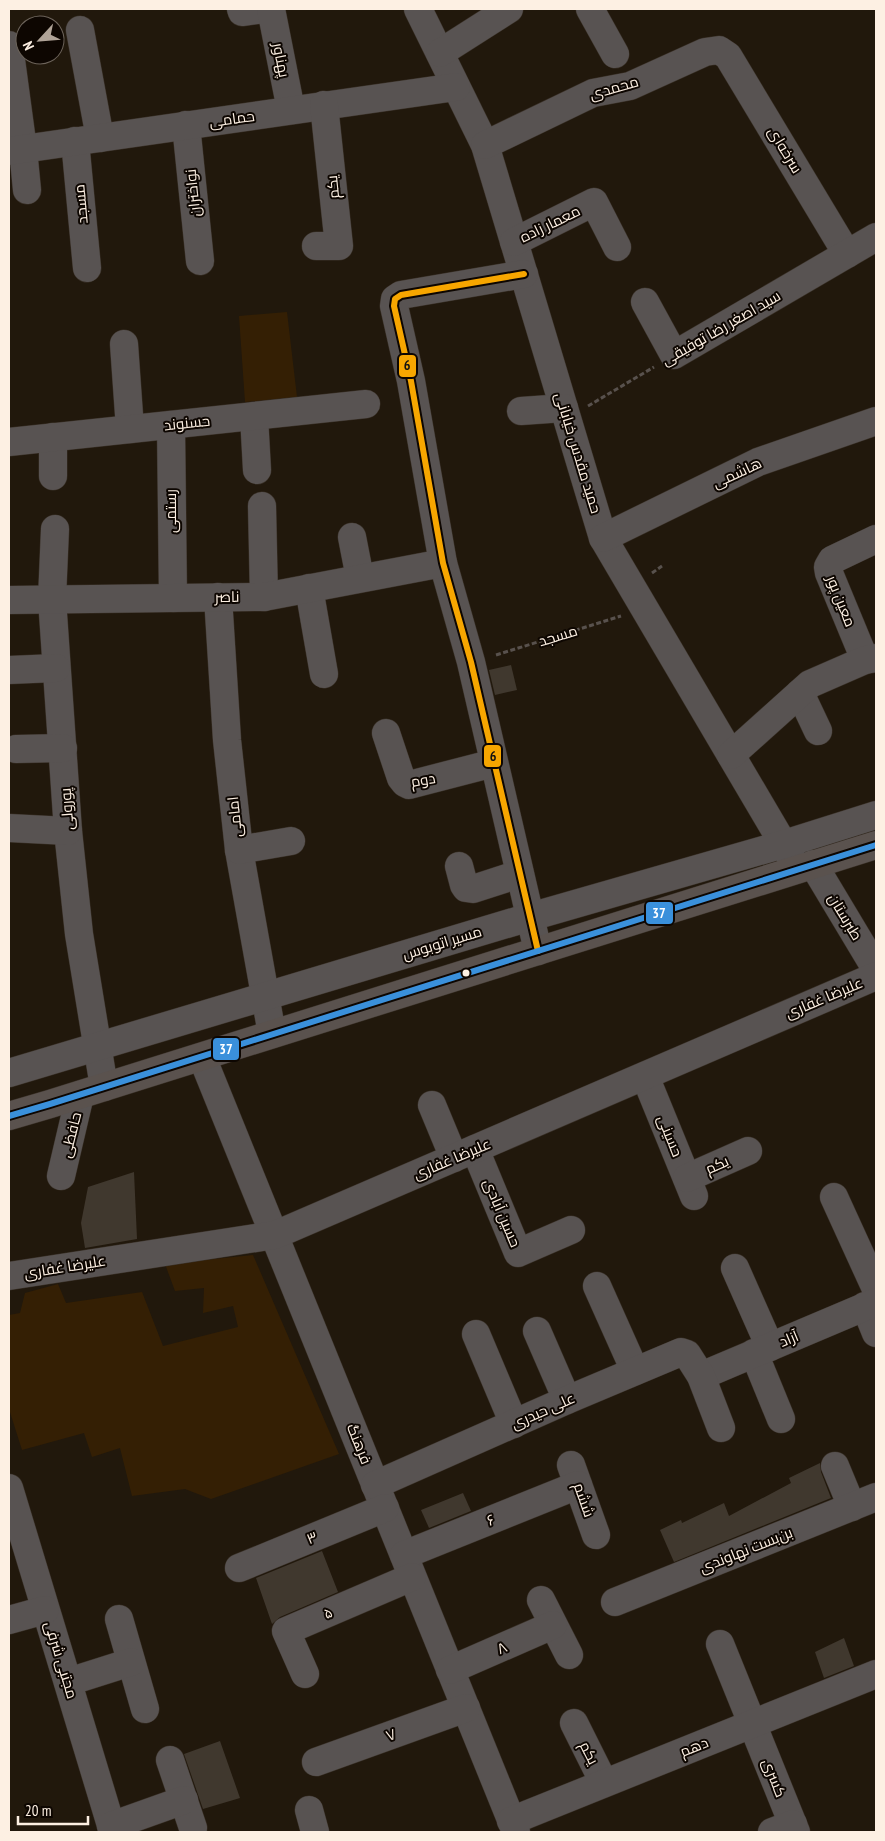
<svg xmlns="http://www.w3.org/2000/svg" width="885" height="1841" viewBox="0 0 885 1841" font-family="'PT Sans Narrow',Cairo,sans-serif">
<rect width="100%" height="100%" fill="#21180c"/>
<g fill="#341f04">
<polygon points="287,312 297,397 245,402 239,316"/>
<polygon points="253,1255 339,1454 211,1499 185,1489 132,1496 120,1448 92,1457 84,1433 22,1450 9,1409 9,1315 20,1313 25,1293 58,1284 66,1303 142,1292 163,1346 238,1327 233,1306 203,1313 204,1288 175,1291 165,1264"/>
</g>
<g fill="#40382e">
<polygon points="511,665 517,690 495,695 489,670"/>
<polygon points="134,1172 137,1239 85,1248 81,1223 88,1187"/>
<polygon points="820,1463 821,1472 831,1498 674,1562 660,1530 681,1520 682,1523 724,1503 729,1516 791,1483 789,1478"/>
<polygon points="463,1493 471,1511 429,1528 421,1510"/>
<polygon points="322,1551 338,1592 280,1617 272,1624 256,1578"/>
<polygon points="844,1638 854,1666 824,1678 815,1652"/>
<polygon points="220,1741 240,1798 203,1809 184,1754"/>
</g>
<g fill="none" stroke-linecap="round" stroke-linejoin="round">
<defs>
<g id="minor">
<polyline points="241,9 242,12 265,9"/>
<polyline points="271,9 291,110"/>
<polyline points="418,9 485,145 603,538 798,869"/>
<polyline points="590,9 615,54"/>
<polyline points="80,30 100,138"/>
<polyline points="9,45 23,149 27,190"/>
<polyline points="440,53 509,9"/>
<polyline points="186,125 200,261"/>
<polyline points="75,141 87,268"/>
<polyline points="485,145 593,93 630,86 705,52 719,50 728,56 847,254"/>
<polyline points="9,151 456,87"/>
<polyline points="514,242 594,202 617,247"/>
<polyline points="316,246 339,246 324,105"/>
<polyline points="524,274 401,295 395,299 394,306 411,381 443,563 471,662 538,951"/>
<polyline points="645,302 674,355 876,237"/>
<polyline points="124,344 130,429"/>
<polyline points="521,411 564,408"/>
<polyline points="254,416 257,470"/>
<polyline points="171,425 173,598"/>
<polyline points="53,437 53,476"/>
<polyline points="9,442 366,404"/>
<polyline points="262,506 264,597"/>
<polyline points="55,529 52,599 68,831 79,934 104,1087"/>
<polyline points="352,537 360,578"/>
<polyline points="603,538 758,462 876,421"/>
<polyline points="309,588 324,674"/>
<polyline points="218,597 227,740 239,850 272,1034"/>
<polyline points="9,600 264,597 443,563"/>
<polyline points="865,660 829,573 828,567 832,560 876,539"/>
<polyline points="9,670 56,668"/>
<polyline points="800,693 818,731"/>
<polyline points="386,733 401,778 405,783 409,785 494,763"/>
<polyline points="16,749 63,748"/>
<polyline points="731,755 810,684 865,660 876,658"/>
<polyline points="9,828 68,831"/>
<polyline points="239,850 291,841"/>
<polyline points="813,864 876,969"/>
<polyline points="459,866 464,885 466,888 473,889 519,874"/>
<polyline points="202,1057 516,1832"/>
<polyline points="9,1073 530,917 784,844 876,815"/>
<polyline points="645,1076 694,1196"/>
<polyline points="432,1105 454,1158"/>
<polyline points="475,1149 518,1253 571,1230"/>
<polyline points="61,1176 80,1095"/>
<polyline points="687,1178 748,1151"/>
<polyline points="834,1197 876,1289"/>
<polyline points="735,1268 770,1347"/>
<polyline points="9,1276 275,1235 876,976"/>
<polyline points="597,1286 635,1371"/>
<polyline points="865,1306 876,1333"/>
<polyline points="537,1331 567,1400"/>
<polyline points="476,1334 514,1424"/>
<polyline points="754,1353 781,1419"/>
<polyline points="701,1376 876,1302"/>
<polyline points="571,1465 596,1535"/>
<polyline points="835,1466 852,1507"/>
<polyline points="375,1485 567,1400 681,1352 687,1354 701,1376 721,1428"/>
<polyline points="9,1488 113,1832"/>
<polyline points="404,1555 578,1485"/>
<polyline points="239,1568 385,1508"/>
<polyline points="541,1600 569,1655"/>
<polyline points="615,1602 876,1497"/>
<polyline points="119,1619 145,1709"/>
<polyline points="9,1620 45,1610"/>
<polyline points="720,1644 796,1832"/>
<polyline points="450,1670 553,1625"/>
<polyline points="305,1674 286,1631 412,1577"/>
<polyline points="68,1682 131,1662"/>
<polyline points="574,1723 604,1783"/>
<polyline points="170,1760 193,1828"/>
<polyline points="316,1762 466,1708"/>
<polyline points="309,1810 315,1832"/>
<polyline points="511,1821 876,1674"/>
<polyline points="111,1826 184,1800"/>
<polyline points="772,1832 793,1824"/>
</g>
<polyline id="major" points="9,1116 50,1104 876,845"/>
</defs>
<use href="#minor" stroke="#3a3128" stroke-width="29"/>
<use href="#major" stroke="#3a3128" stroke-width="29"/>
<g stroke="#58514d" stroke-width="3" stroke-dasharray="5 2.5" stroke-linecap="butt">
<polyline points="588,406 654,367"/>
<polyline points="652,573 662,566"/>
<polyline points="496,655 621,616"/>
</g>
<use href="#minor" stroke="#585352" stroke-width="28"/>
<use href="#major" stroke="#5a524e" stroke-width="28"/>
<defs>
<polyline id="bus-1" points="524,274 401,295 395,299 394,306 411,381 443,563 471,662 538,951"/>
<polyline id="bus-2" points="9,1116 50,1104 876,845"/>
</defs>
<use href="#bus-1" stroke="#0d0601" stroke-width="10"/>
<use href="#bus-2" stroke="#0d0601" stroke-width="10"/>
<use href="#bus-1" stroke="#f7a600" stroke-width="6"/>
<use href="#bus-2" stroke="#3a90db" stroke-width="6"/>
</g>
<circle fill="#fdf0e3" stroke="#0d0601" stroke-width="2" cx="466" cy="973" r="4.5"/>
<g text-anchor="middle" stroke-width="4" stroke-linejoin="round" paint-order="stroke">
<g font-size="15" fill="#fdf0e3" stroke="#0d0601">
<text transform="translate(281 60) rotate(79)" y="5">پهناور</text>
<text transform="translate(614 88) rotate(-16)" y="5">محمدی</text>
<text transform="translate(232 119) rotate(-8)" y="5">حمامی</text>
<text transform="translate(785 150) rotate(59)" y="5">سرخه‌ای</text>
<text transform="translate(333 187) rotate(-96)" y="5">یکم</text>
<text transform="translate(193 193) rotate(-96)" y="5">نواختران</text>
<text transform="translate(81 204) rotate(-95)" y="5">مسجد</text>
<text transform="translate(550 224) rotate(-26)" y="5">معمار زاده</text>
<text transform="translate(721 328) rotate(-30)" y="5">سید اصغر رضا توفیقی</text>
<text transform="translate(187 423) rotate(-6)" y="5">حسنوند</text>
<text transform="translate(578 453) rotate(73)" y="5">حمید مقدس خیابانی</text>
<text transform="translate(737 473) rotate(-25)" y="5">هاشمی</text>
<text transform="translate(171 511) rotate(-90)" y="5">رستمی</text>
<text transform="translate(227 597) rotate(-1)" y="5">ناصر</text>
<text transform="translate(841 601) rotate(68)" y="5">معین پور</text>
<text transform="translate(558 636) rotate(-17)" y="5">مسجد</text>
<text transform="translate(423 780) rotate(-10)" y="5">دوم</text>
<text transform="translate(67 809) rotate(-94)" y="5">پورولی</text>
<text transform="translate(235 817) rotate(-96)" y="5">امامی</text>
<text transform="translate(845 917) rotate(59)" y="5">طبرستان</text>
<text transform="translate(442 943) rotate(-17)" y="5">مسیر اتوبوس</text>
<text transform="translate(824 998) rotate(-23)" y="5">علیرضا غفاری</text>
<text transform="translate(71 1135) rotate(-76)" y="5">حافظی</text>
<text transform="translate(670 1136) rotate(68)" y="5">حسینی</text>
<text transform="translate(452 1159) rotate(-23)" y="5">علیرضا غفاری</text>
<text transform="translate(717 1165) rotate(-24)" y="5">یکم</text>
<text transform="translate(502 1213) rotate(67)" y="5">حسین آبادی</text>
<text transform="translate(65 1267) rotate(-9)" y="5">علیرضا غفاری</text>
<text transform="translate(789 1339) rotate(-23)" y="5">آزاد</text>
<text transform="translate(543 1411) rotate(-24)" y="5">علی حیدری</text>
<text transform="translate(359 1444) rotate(68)" y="5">فرهنگ</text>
<text transform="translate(584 1500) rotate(71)" y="5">ششم</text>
<text transform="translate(491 1520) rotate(-22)" y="5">۶</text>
<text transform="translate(312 1538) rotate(-22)" y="5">۳</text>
<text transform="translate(746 1550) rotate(-22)" y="5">بن‌بست نهاوندی</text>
<text transform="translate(328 1613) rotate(-23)" y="5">۵</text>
<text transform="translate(502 1648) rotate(-24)" y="5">۸</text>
<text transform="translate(61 1660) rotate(73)" y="5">مجتبی شرفی</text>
<text transform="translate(391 1735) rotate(-20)" y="5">۷</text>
<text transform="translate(694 1747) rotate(-22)" y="5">دهم</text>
<text transform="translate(589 1753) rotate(63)" y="5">یکم</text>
<text transform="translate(774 1778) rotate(68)" y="5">کسری</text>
</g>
</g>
<g stroke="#0d0601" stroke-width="2">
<rect x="398" y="354" width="19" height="24" rx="5" fill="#f7a600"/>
<rect x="483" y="744" width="19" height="24" rx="5" fill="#f7a600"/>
<rect x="645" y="901" width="29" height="24" rx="5" fill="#3a90db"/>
<rect x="212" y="1037" width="28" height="24" rx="5" fill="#3a90db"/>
</g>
<g font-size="14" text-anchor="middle" font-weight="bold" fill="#fff">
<text x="659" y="918">37</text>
<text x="226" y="1054">37</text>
</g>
<g font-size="14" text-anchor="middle" font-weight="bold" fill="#111">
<text x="407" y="370">6</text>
<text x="493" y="761">6</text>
</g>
<rect width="885" height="1841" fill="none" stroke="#fdf0e3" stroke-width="20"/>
<g transform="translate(40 40) rotate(244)"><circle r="24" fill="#0d0601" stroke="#6d645b"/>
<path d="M0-4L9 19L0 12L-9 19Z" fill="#b0a498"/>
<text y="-8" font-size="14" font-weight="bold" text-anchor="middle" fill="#fdf0e3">N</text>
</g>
<path d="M18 1816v8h70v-8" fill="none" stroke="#fdf0e3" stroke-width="2.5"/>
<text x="25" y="1816" font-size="15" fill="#fdf0e3" stroke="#0d0601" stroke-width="4" paint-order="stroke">20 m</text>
</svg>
